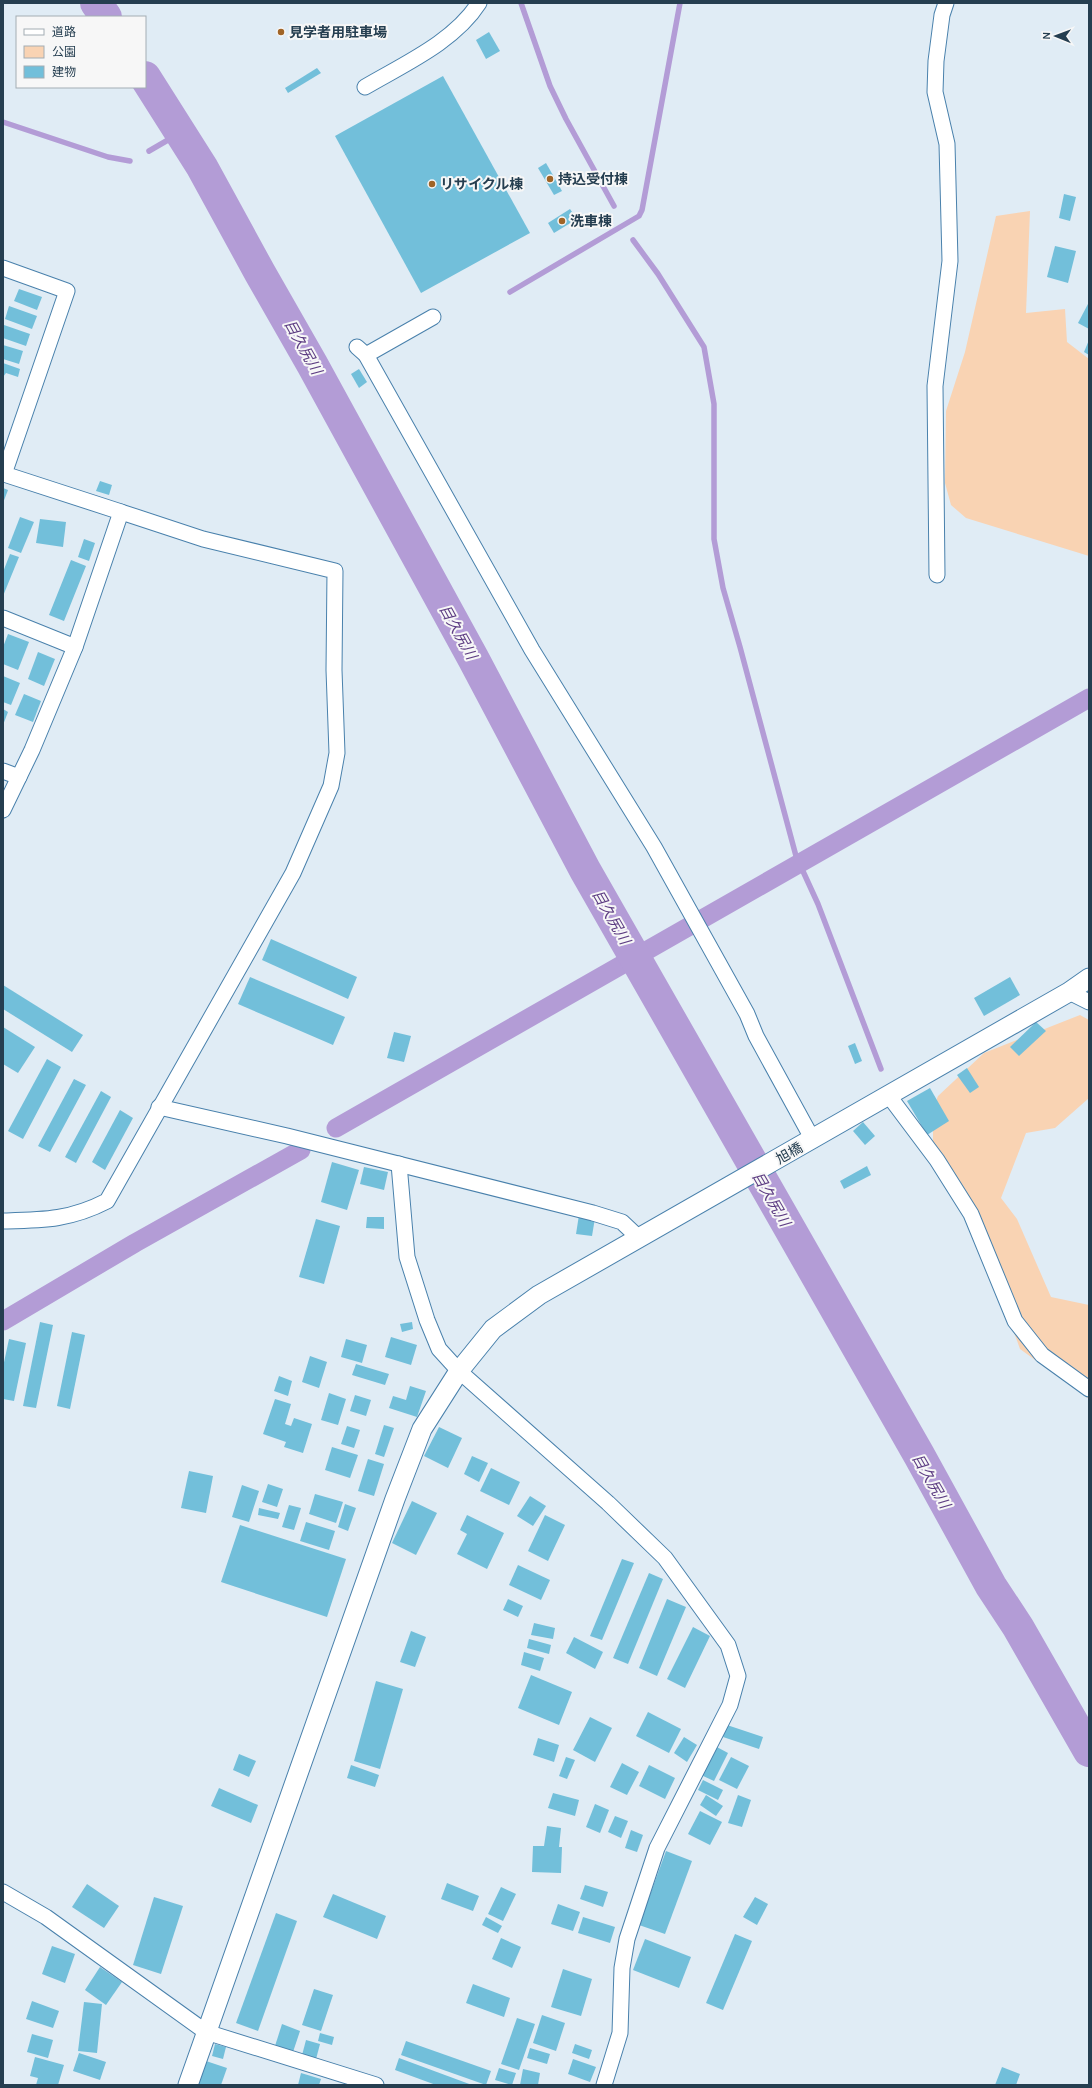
<svg xmlns="http://www.w3.org/2000/svg" width="1092" height="2088" viewBox="0 0 1092 2088" font-family="Karla,'Noto Sans JP',sans-serif">
<rect width="100%" height="100%" fill="#e0ecf5"/>
<g fill="#f9d3b3">
<polygon points="1030,211 1026,313 1065,309 1067,342 1089,359 1089,556 966,518 951,505 945,483 946,411 965,352 996,216"/>
<polygon points="1080,1015 1089,1020 1089,1098 1055,1128 1026,1133 1001,1198 1017,1219 1051,1297 1089,1305 1089,1399 1020,1349 983,1246 933,1144 933,1109 938,1096 984,1053"/>
</g>
<g fill="none" stroke-linecap="round" stroke-linejoin="round">
<g stroke="#b39cd6" stroke-width="5.5">
<polyline points="521,3 550,86 566,119 614,206"/>
<polyline points="3,122 108,157 130,161"/>
<polyline points="149,151 180,133"/>
<polyline points="633,240 658,274 704,347 714,404 714,539 723,588 740,647 796,856 818,904 881,1069"/>
<polyline points="510,292 639,216 642,210 680,3"/>
</g>
<g stroke="#b39cd6" stroke-width="19">
<polyline points="336,1128 1089,698"/>
<polyline points="3,1321 135,1243 301,1150"/>
</g>
<g stroke="#b39cd6" stroke-width="32">
<polyline points="96,3 106,17"/>
<polyline points="145,77 202,167 260,273 312,364 473,658 585,870 919,1455 991,1586 1018,1627 1089,1751"/>
</g>
</g>
<g fill="#72bfda">
<polygon points="489,32 500,51 486,59 476,40"/>
<polygon points="317,68 321,73 288,93 285,88"/>
<polygon points="443,76 530,233 421,293 335,136"/>
<polygon points="546,163 562,191 554,195 538,168"/>
<polygon points="1064,194 1076,197 1070,221 1059,218"/>
<polygon points="570,209 577,219 554,233 548,223"/>
<polygon points="1055,246 1076,251 1068,283 1047,277"/>
<polygon points="19,289 42,297 37,310 14,301"/>
<polygon points="1089,302 1089,329 1078,323"/>
<polygon points="9,306 37,316 32,329 5,319"/>
<polygon points="4,325 30,334 26,346 3,338"/>
<polygon points="1089,340 1089,355 1084,352"/>
<polygon points="3,345 23,351 19,364 3,359"/>
<polygon points="3,363 20,369 18,377 6,373 3,377"/>
<polygon points="359,369 367,382 359,388 351,374"/>
<polygon points="100,481 112,485 109,495 96,491"/>
<polygon points="3,488 8,490 3,503"/>
<polygon points="20,517 34,522 21,553 8,548"/>
<polygon points="40,519 66,522 63,547 36,543"/>
<polygon points="84,539 95,543 89,561 78,557"/>
<polygon points="10,554 19,557 3,596 3,572"/>
<polygon points="71,560 86,566 64,621 49,615"/>
<polygon points="8,634 29,642 18,670 3,664 3,647"/>
<polygon points="38,652 55,659 44,686 28,679"/>
<polygon points="3,676 20,683 11,705 3,702"/>
<polygon points="24,694 41,701 33,722 15,715"/>
<polygon points="3,709 8,712 3,725"/>
<polygon points="271,939 357,977 348,999 262,960"/>
<polygon points="250,977 345,1017 333,1045 238,1004"/>
<polygon points="1010,977 1020,995 984,1016 974,998"/>
<polygon points="3,985 83,1035 72,1052 3,1009"/>
<polygon points="1036,1022 1046,1031 1019,1056 1010,1047"/>
<polygon points="3,1027 35,1047 18,1073 3,1064"/>
<polygon points="394,1032 411,1036 404,1062 387,1058"/>
<polygon points="855,1043 862,1061 855,1064 848,1046"/>
<polygon points="47,1059 61,1067 23,1139 8,1131"/>
<polygon points="967,1068 979,1087 970,1093 957,1075"/>
<polygon points="74,1079 86,1085 50,1152 38,1146"/>
<polygon points="930,1088 949,1121 927,1135 907,1101"/>
<polygon points="101,1091 111,1097 76,1163 65,1157"/>
<polygon points="120,1110 133,1118 105,1170 92,1162"/>
<polygon points="863,1122 875,1136 865,1145 853,1131"/>
<polygon points="332,1162 359,1170 347,1210 321,1202"/>
<polygon points="867,1166 871,1175 844,1189 840,1181"/>
<polygon points="364,1167 388,1172 384,1190 360,1184"/>
<polygon points="579,1215 595,1218 592,1236 576,1234"/>
<polygon points="367,1217 384,1217 384,1229 366,1228"/>
<polygon points="316,1219 340,1226 324,1284 299,1277"/>
<polygon points="40,1322 53,1325 36,1408 23,1406"/>
<polygon points="412,1322 413,1329 402,1332 400,1324"/>
<polygon points="72,1332 85,1335 70,1409 57,1406"/>
<polygon points="391,1337 417,1345 411,1365 385,1357"/>
<polygon points="9,1339 26,1343 14,1401 3,1399 3,1367"/>
<polygon points="346,1339 367,1345 362,1363 341,1357"/>
<polygon points="310,1356 327,1362 319,1388 302,1382"/>
<polygon points="356,1364 389,1374 385,1385 352,1375"/>
<polygon points="279,1376 292,1381 288,1396 274,1391"/>
<polygon points="410,1386 426,1391 417,1417 389,1408 393,1396 406,1400"/>
<polygon points="329,1393 346,1399 338,1425 321,1420"/>
<polygon points="355,1395 371,1400 366,1416 350,1411"/>
<polygon points="275,1399 291,1404 285,1424 291,1426 294,1418 312,1424 303,1453 284,1447 286,1442 263,1434"/>
<polygon points="384,1425 394,1428 384,1457 375,1454"/>
<polygon points="347,1426 360,1430 354,1448 341,1444"/>
<polygon points="439,1427 462,1438 448,1468 424,1456"/>
<polygon points="332,1447 358,1455 350,1478 325,1470"/>
<polygon points="472,1456 488,1463 479,1482 464,1474"/>
<polygon points="368,1459 384,1464 374,1496 358,1491"/>
<polygon points="491,1468 520,1482 509,1505 480,1491"/>
<polygon points="189,1471 213,1476 206,1513 181,1508"/>
<polygon points="268,1484 283,1489 277,1507 262,1502"/>
<polygon points="242,1485 259,1491 249,1522 232,1517"/>
<polygon points="315,1494 343,1502 336,1523 309,1514"/>
<polygon points="530,1496 546,1506 533,1526 517,1516"/>
<polygon points="412,1501 437,1513 416,1555 392,1543"/>
<polygon points="345,1504 356,1508 348,1531 338,1527"/>
<polygon points="289,1505 301,1508 294,1530 282,1527"/>
<polygon points="259,1508 280,1513 278,1519 258,1515"/>
<polygon points="467,1515 504,1533 487,1569 457,1554 467,1534 460,1530"/>
<polygon points="545,1515 565,1525 548,1561 528,1551"/>
<polygon points="306,1522 335,1531 329,1550 300,1541"/>
<polygon points="240,1525 346,1559 327,1617 221,1582"/>
<polygon points="622,1559 634,1563 602,1640 590,1636"/>
<polygon points="518,1565 550,1580 541,1600 509,1585"/>
<polygon points="649,1573 663,1579 628,1664 613,1658"/>
<polygon points="508,1599 523,1606 518,1617 503,1610"/>
<polygon points="667,1599 686,1607 657,1676 639,1668"/>
<polygon points="534,1623 555,1628 553,1639 531,1635"/>
<polygon points="693,1627 710,1636 685,1688 667,1679"/>
<polygon points="411,1631 426,1637 415,1667 400,1662"/>
<polygon points="574,1637 603,1652 595,1669 566,1653"/>
<polygon points="529,1639 551,1645 549,1654 527,1648"/>
<polygon points="524,1652 544,1658 540,1671 521,1665"/>
<polygon points="531,1675 572,1692 559,1725 518,1708"/>
<polygon points="376,1681 403,1689 380,1769 354,1761"/>
<polygon points="648,1712 681,1729 669,1753 636,1736"/>
<polygon points="590,1717 612,1728 595,1762 573,1750"/>
<polygon points="727,1725 763,1737 759,1749 723,1737"/>
<polygon points="684,1737 697,1745 687,1762 674,1753"/>
<polygon points="538,1738 559,1745 554,1762 533,1755"/>
<polygon points="715,1746 728,1753 714,1781 701,1775"/>
<polygon points="239,1754 256,1761 249,1777 233,1770"/>
<polygon points="566,1757 575,1760 567,1779 559,1776"/>
<polygon points="731,1757 749,1766 737,1789 719,1780"/>
<polygon points="622,1763 639,1772 627,1795 610,1787"/>
<polygon points="351,1765 379,1775 375,1787 347,1778"/>
<polygon points="649,1765 675,1778 665,1799 639,1786"/>
<polygon points="703,1780 723,1790 718,1800 698,1790"/>
<polygon points="219,1788 258,1805 251,1823 211,1806"/>
<polygon points="553,1793 579,1800 575,1816 548,1808"/>
<polygon points="706,1795 723,1806 716,1816 700,1805"/>
<polygon points="738,1795 751,1800 742,1827 728,1823"/>
<polygon points="595,1804 609,1810 600,1833 586,1827"/>
<polygon points="700,1811 722,1822 710,1845 688,1834"/>
<polygon points="615,1816 628,1821 621,1838 608,1832"/>
<polygon points="547,1826 561,1828 559,1847 562,1847 561,1873 532,1872 533,1846 544,1846"/>
<polygon points="631,1830 643,1835 637,1852 625,1848"/>
<polygon points="666,1851 692,1861 665,1934 639,1925"/>
<polygon points="447,1883 479,1896 473,1911 441,1899"/>
<polygon points="87,1884 119,1906 104,1928 72,1907"/>
<polygon points="585,1885 608,1892 603,1907 580,1899"/>
<polygon points="501,1887 516,1894 503,1921 488,1914"/>
<polygon points="333,1894 386,1916 377,1939 323,1917"/>
<polygon points="154,1897 183,1906 161,1974 133,1965"/>
<polygon points="755,1897 768,1904 757,1925 743,1917"/>
<polygon points="558,1904 580,1912 573,1931 551,1924"/>
<polygon points="276,1913 297,1921 258,2031 236,2023"/>
<polygon points="486,1917 502,1926 498,1933 482,1925"/>
<polygon points="583,1917 615,1927 610,1943 578,1933"/>
<polygon points="735,1934 752,1941 723,2010 706,2003"/>
<polygon points="501,1938 521,1947 512,1968 492,1959"/>
<polygon points="645,1939 691,1957 679,1988 633,1970"/>
<polygon points="52,1946 75,1954 65,1983 42,1974"/>
<polygon points="100,1967 122,1982 106,2005 85,1990"/>
<polygon points="563,1969 592,1979 581,2016 551,2007"/>
<polygon points="473,1984 510,1998 504,2017 466,2003"/>
<polygon points="314,1989 333,1995 321,2031 302,2025"/>
<polygon points="32,2001 59,2011 53,2028 26,2019"/>
<polygon points="84,2002 102,2004 97,2053 78,2051"/>
<polygon points="542,2015 565,2023 556,2051 533,2043"/>
<polygon points="517,2018 535,2024 519,2070 501,2064"/>
<polygon points="282,2024 300,2031 293,2052 275,2046"/>
<polygon points="320,2033 334,2037 332,2045 318,2041"/>
<polygon points="32,2034 53,2040 48,2058 27,2052"/>
<polygon points="306,2040 320,2044 315,2063 301,2059"/>
<polygon points="406,2041 491,2071 486,2085 401,2055"/>
<polygon points="215,2044 226,2047 223,2059 212,2056"/>
<polygon points="575,2044 592,2050 589,2059 572,2053"/>
<polygon points="530,2048 550,2054 547,2064 527,2058"/>
<polygon points="79,2053 106,2062 100,2080 73,2071"/>
<polygon points="35,2057 64,2065 58,2085 36,2085 38,2078 30,2076"/>
<polygon points="399,2058 472,2085 436,2085 395,2070"/>
<polygon points="573,2059 596,2067 590,2082 568,2074"/>
<polygon points="206,2061 227,2068 221,2085 198,2085"/>
<polygon points="1002,2067 1020,2074 1016,2085 995,2085"/>
<polygon points="499,2068 516,2073 512,2085 495,2080"/>
<polygon points="523,2069 540,2073 538,2085 520,2085"/>
<polygon points="301,2073 321,2079 319,2085 298,2085"/>
</g>
<g fill="none" stroke-linecap="round" stroke-linejoin="round">
<defs>
<g id="minor">
<path d="M365 87C404 64 454 42 479 3"/>
<polyline points="3,268 67,291 4,474 121,512 75,647 32,750 3,810"/>
<polyline points="357,347 366,355 532,650 654,847 747,1014 756,1036 813,1140"/>
<polyline points="366,355 433,317"/>
<polyline points="937,575 935,386 950,261 947,144 935,92 936,61 942,15 946,3"/>
<polyline points="3,618 75,647"/>
<polyline points="3,771 19,777"/>
<polyline points="1069,992 1089,1002"/>
<polyline points="889,1096 937,1160 971,1214 1015,1321 1042,1355 1089,1389"/>
<polyline points="159,1107 287,1136 593,1213 622,1222 639,1238"/>
<polyline points="399,1164 407,1257 427,1320 439,1349 459,1371 608,1503 665,1558 728,1645 738,1676 730,1705 657,1848 627,1939 622,1968 620,2033 604,2085"/>
<path d="M3 1221C44 1220 70 1220 107 1201L293 873 331 786 337 753 334 670 335 571 203 539 121 512"/>
<polyline points="3,1892 46,1917 206,2032 376,2085"/>
</g>
<polyline id="tertiary" points="188,2085 395,1499 422,1429 459,1371 493,1329 539,1295 1069,992 1089,978"/>
</defs>
<use href="#minor" stroke="#4981ac" stroke-width="17"/>
<use href="#tertiary" stroke="#4981ac" stroke-width="21"/>
<use href="#minor" stroke="#fff" stroke-width="15"/>
<use href="#tertiary" stroke="#fff" stroke-width="19"/>
</g>
<g fill="#a06426" stroke="#f7f7f7" stroke-width="1.5">
<circle cx="281" cy="32" r="4"/>
<circle cx="550" cy="179" r="4"/>
<circle cx="432" cy="184" r="4"/>
<circle cx="562" cy="221" r="4"/>
</g>
<g text-anchor="middle" stroke-width="4" stroke-linejoin="round" paint-order="stroke">
<g font-size="14" font-weight="bold" fill="#253e50" stroke="#f7f7f7" text-anchor="start">
<text x="289" y="37">見学者用駐車場</text>
<text x="558" y="184">持込受付棟</text>
<text x="440" y="189">リサイクル棟</text>
<text x="570" y="226">洗車棟</text>
</g>
<g font-size="14" fill="#253e50" stroke="#f7f7f7">
<text transform="translate(789 1153) rotate(-29)" y="5">旭橋</text>
</g>
<g font-size="15" font-style="italic" fill="#5d3d83" stroke="#f7f7f7">
<text transform="translate(303 347) rotate(61)" y="5">目久尻川</text>
<text transform="translate(458 632) rotate(61)" y="5">目久尻川</text>
<text transform="translate(611 917) rotate(60)" y="5">目久尻川</text>
<text transform="translate(771 1199) rotate(60)" y="5">目久尻川</text>
<text transform="translate(931 1481) rotate(60)" y="5">目久尻川</text>
</g>
</g>
<rect width="1092" height="2088" fill="none" stroke="#253e50" stroke-width="8"/>
<rect x="16" y="16" width="130" height="72" fill="#f7f7f7" stroke="#a3adb4"/>
<rect x="24" y="29" width="20" height="6" fill="#ffffff" stroke="#a3adb4"/>
<text x="52" y="36" font-size="12" fill="#253e50">道路</text>
<rect x="24" y="46" width="20" height="12" fill="#f9d3b3" stroke="#a3adb4"/>
<text x="52" y="56" font-size="12" fill="#253e50">公園</text>
<rect x="24" y="66" width="20" height="12" fill="#72bfda" stroke="#a3adb4"/>
<text x="52" y="76" font-size="12" fill="#253e50">建物</text>
<g transform="translate(1056 36) rotate(271)" stroke="#f7f7f7" stroke-width="3" paint-order="stroke">
<path d="M0-3L7 15L0 10L-7 15Z" fill="#253e50"/>
<text y="-6" font-size="11" font-weight="bold" text-anchor="middle" fill="#253e50">N</text>
</g>
</svg>
